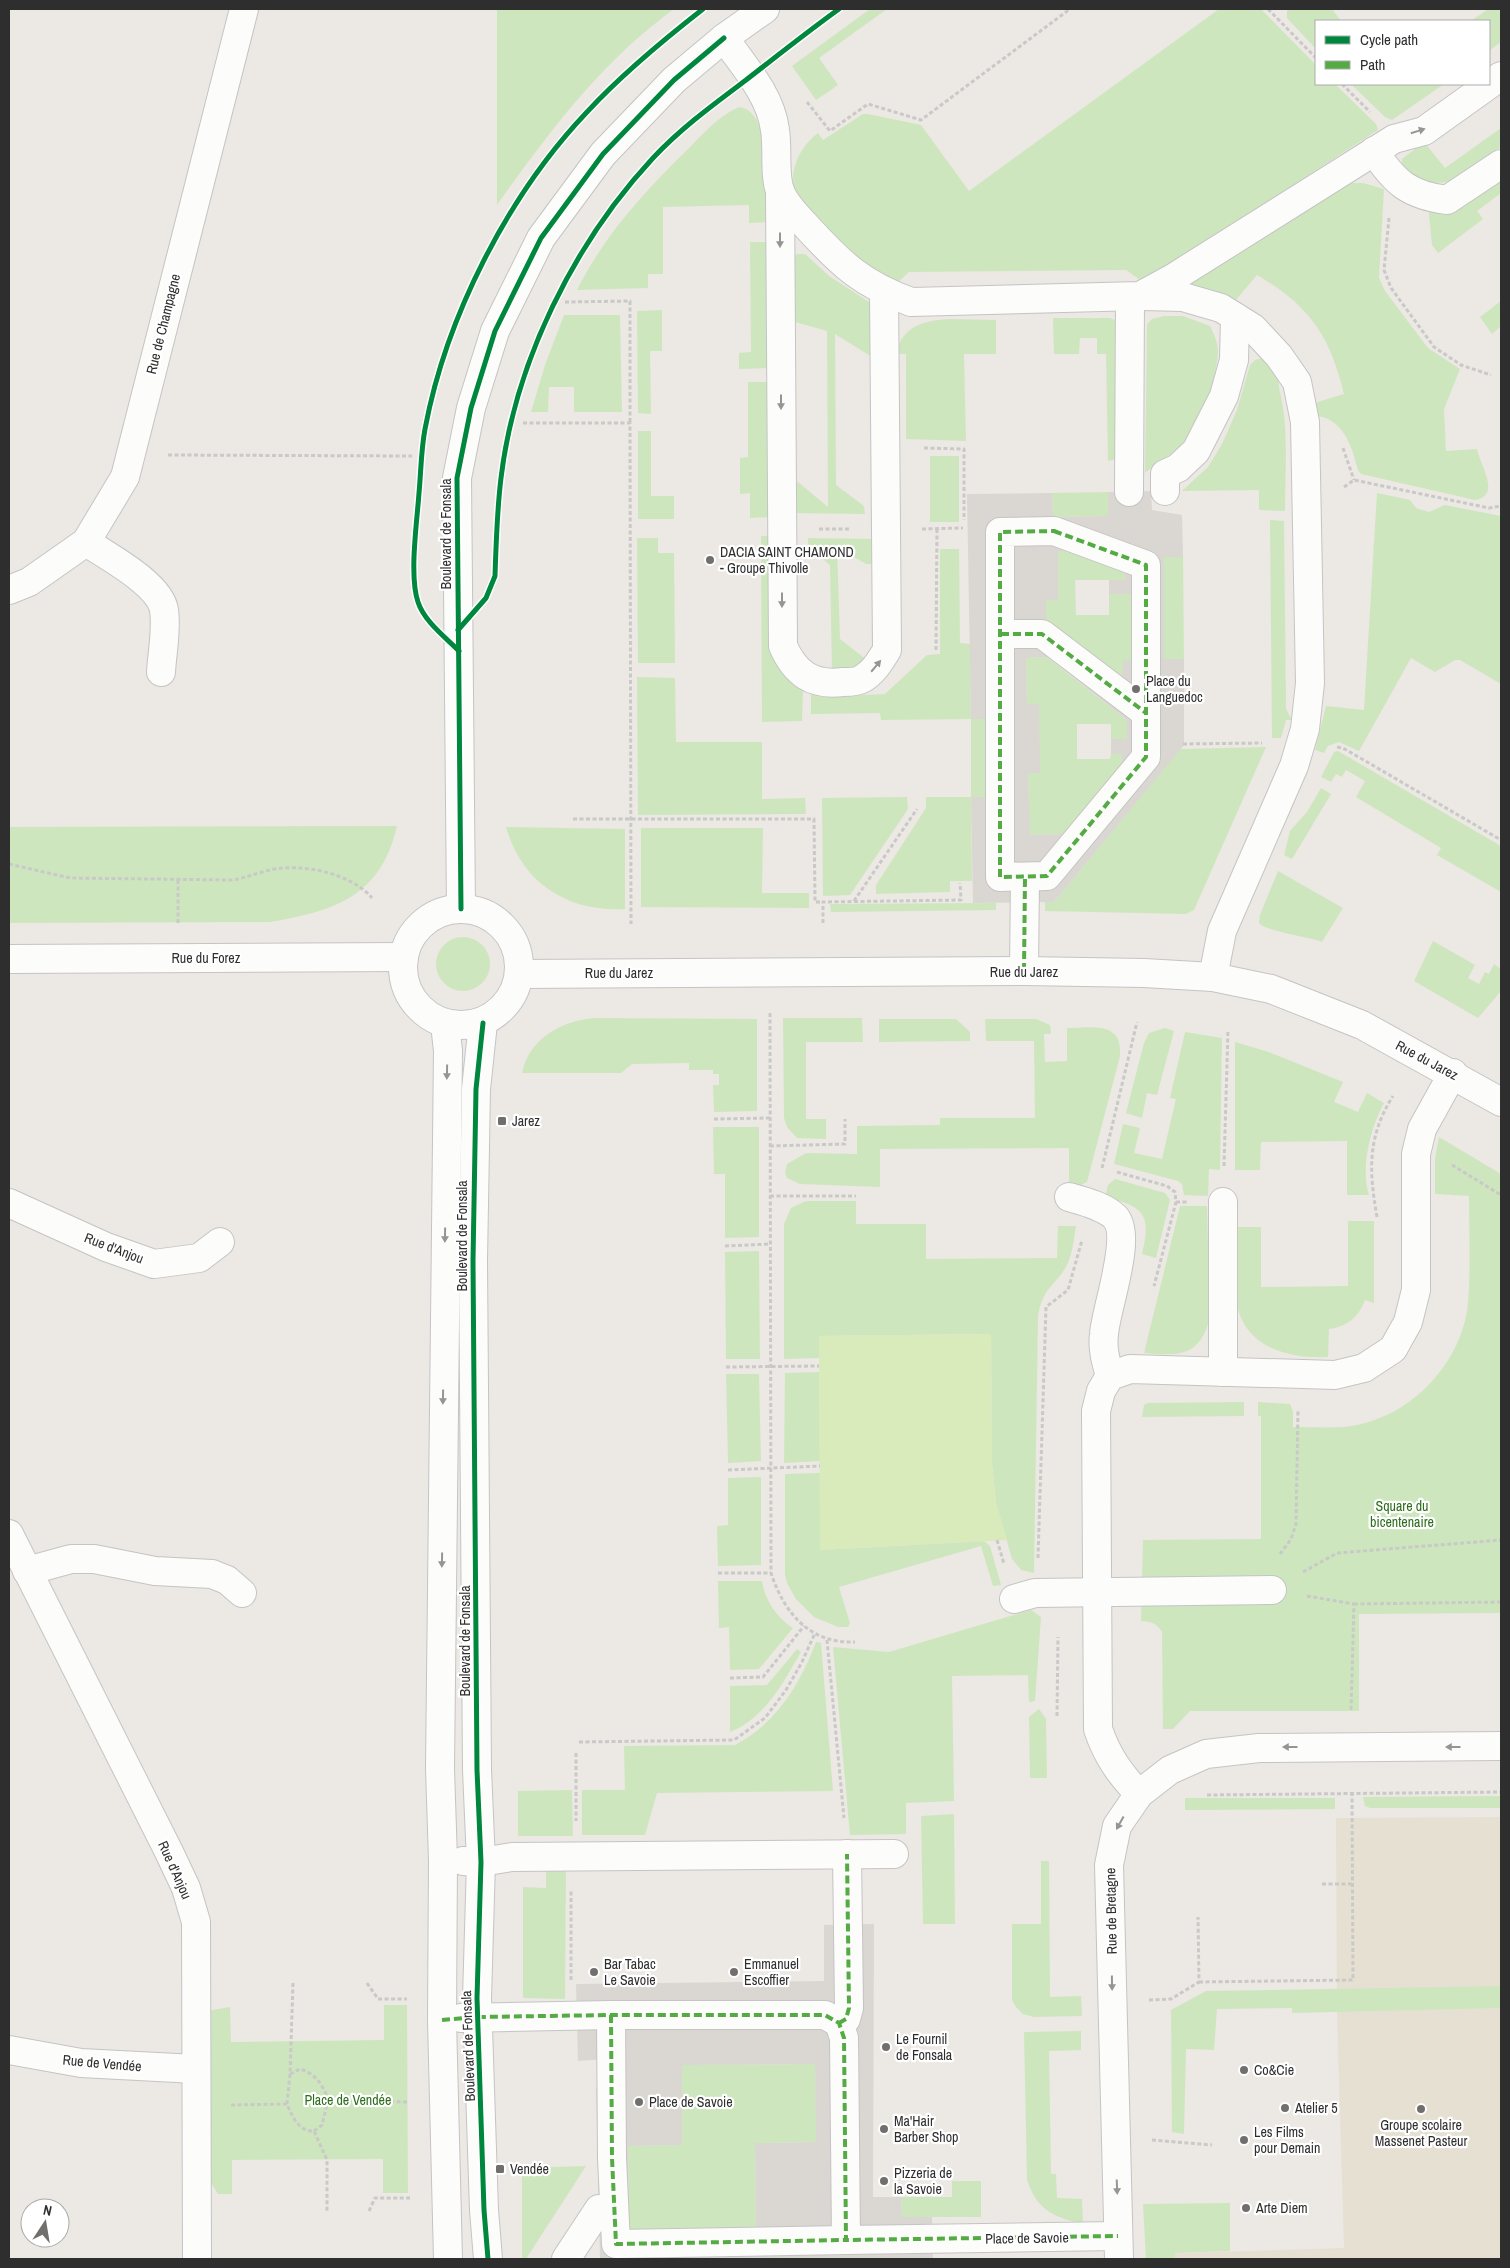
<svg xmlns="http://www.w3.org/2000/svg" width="1510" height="2268" viewBox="0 0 1510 2268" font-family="'Archivo Narrow',sans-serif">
<rect width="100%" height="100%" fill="#ece8e4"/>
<polygon fill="#e6e0d3" points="1501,1817 1501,2259 1175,2259 1175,2253 1344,2248 1337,2013 1336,1818"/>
<g fill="#cee6be">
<path d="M497 9H674C601 62 549 132 497 205Z"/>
<polygon points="870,9 887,9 819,58 838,85 816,100 792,66"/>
<path d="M1219 9H1261L1316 65V84H1335L1376 124 1378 130 1143 282 1126 270 909 272 896 284C886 278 875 274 865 268 844 253 803 215 795 191 788 169 802 145 818 133L823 140 863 114H868L921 125 969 191Z"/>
<polygon points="1287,9 1332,9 1341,21 1316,21 1316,49 1287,18"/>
<polygon points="1488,9 1501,9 1501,42 1489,51 1489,21 1471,21"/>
<polygon points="1351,84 1444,84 1392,120 1385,117"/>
<path d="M739 107C774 111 766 196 767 222L749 223V205L663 207V274H648V288L577 290C604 236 643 193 686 151 702 135 717 117 739 107Z"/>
<path d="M1501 128V147C1464 173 1444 202 1402 166V159L1424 142 1445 168Z"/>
<polygon points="1501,174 1501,193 1477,211 1483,219 1438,253 1432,245 1428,205"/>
<path d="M1351 183H1363L1384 189 1379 278 1385 291 1428 348 1460 369 1444 409 1446 451 1477 449C1480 465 1502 496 1475 500L1361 474 1358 470C1352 446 1343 417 1314 416L1311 404 1344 394C1330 336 1310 306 1257 275L1235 301 1190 285 1191 281 1339 187Z"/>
<polygon points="750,242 771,242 772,368 739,369 739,353 751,352"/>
<polygon points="798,254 805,254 829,276 869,302 871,307 872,357 835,334 836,485 864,506 865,514 790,513 790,482 798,482 828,507 827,331 788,320 793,256"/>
<polygon points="1501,301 1501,326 1492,334 1480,317"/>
<polygon points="662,310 662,351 650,351 651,414 638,413 637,311"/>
<polygon points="564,315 620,315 622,412 574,412 574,387 549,387 548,412 531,412 545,365"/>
<path d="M1164 316H1183L1210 326C1214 334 1218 343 1218 352 1217 376 1204 416 1189 436 1178 451 1160 461 1145 473L1147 330V324L1152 319Z"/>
<polygon points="1053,318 1110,318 1115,320 1117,325 1117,459 1108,461 1106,354 1097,354 1097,338 1080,338 1079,354 1054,354"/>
<path d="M948 319 996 320V354H964L966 441 906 439V354H896C902 326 923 321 948 319Z"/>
<path d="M1262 358 1272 360C1281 373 1277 378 1280 392 1289 430 1285 471 1285 511L1259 510V490L1182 491 1208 467 1222 444 1237 410 1250 365 1255 360Z"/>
<polygon points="748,382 773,382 772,517 750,518 750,493 740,494 740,458 748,457"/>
<polygon points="638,431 651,431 651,496 674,496 674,519 638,519"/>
<rect x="930" y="456" width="29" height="66"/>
<polygon points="1108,492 1108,516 1053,517 1052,493"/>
<polygon points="1377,493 1410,500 1416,508 1429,512 1445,505 1501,516 1501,684 1460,660 1455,660 1435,672 1411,658 1359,751 1339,742 1328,746 1324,753 1315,750 1326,706 1364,710"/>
<polygon points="1270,520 1284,521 1286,709 1292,720 1286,720 1281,738 1272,738"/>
<polygon points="761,536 772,536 790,680 803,691 802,721 762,722"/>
<polygon points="637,538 658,538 658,553 674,553 675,663 638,663"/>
<polygon points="808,538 874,539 875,564 866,564 837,547 840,639 872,664 832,674 830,565 808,547"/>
<polygon points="940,549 959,549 960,643 970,644 971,719 987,719 987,797 971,797 972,881 950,881 950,892 876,894 876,885 926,808 926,797 971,797 971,719 881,720 880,713 811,714 811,694 821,697 885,694 927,655 940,654"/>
<polygon points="1058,551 1075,551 1124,570 1125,580 1075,580 1076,615 1109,615 1109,594 1131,594 1132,661 1124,674 1116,675 1046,621 1046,601 1058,600"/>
<polygon points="1164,557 1183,557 1184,659 1164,659"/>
<polygon points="1047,657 1127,720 1127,739 1111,739 1111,724 1077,724 1077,759 1110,759 1111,754 1122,754 1122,769 1066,834 1029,835 1028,773 1039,773 1039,705 1027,704 1026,658"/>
<polygon points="637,677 675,678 676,742 762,742 762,799 805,798 806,814 638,815"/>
<polygon points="1266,747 1194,910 1186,914 1045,911 1045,902 1054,902 1180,749"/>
<polygon points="1338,751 1501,846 1501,892 1437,855 1441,848 1356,797 1365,781 1346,770 1342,777 1336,774 1331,782 1321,777 1334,752"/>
<polygon points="1321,788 1331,794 1292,859 1284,855 1290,831 1307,812"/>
<polygon points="907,797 908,809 850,895 823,896 822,798"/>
<path d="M397 826C381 896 335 911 270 922L9 923V827Z"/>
<path d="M506 827 625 829V909C567 912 522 883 506 827Z"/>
<polygon points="641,828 763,828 762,893 809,893 809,908 641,907"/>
<path d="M1278 871 1343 908 1322 942C1309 937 1265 931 1259 923L1260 915Z"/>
<polygon points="996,903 996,910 831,912 830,904"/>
<circle cx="463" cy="964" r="27"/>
<polygon points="1433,941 1475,965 1468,978 1479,984 1485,972 1489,974 1494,964 1501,969 1501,991 1478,1018 1414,981"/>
<path d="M596 1018 757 1019V1111L714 1112 713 1085H719V1074H713V1070H689V1063L632 1064 621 1073H522C529 1038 563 1020 596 1018Z"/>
<polygon points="783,1018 862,1018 863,1042 806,1042 806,1119 826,1119 826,1139 797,1138 787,1127 784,1118"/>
<polygon points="879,1019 956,1019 970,1032 970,1041 879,1042"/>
<path d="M985 1019H1036L1050 1025 1051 1034H1044L1045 1062 1067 1061V1028C1091 1028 1123 1020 1120 1056L1087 1182 1077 1187 1069 1182V1148L880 1149V1187L800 1184 787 1178 785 1173 787 1164 806 1153 857 1154V1126L940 1125V1118H1035L1034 1041H986Z"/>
<polygon points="1165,1028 1174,1031 1157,1095 1147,1093 1142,1118 1126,1113 1144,1043 1149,1033"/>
<polygon points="1185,1032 1222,1038 1220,1170 1209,1169 1208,1196 1184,1195 1182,1184 1178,1181 1114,1164 1123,1124 1140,1128 1134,1153 1162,1159 1176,1099 1170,1098"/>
<path d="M1235 1042 1269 1052 1343 1082 1334 1102 1358 1112 1367 1093 1384 1103C1371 1126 1360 1169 1369 1195H1347V1141L1261 1142 1260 1170H1235Z"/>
<polygon points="713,1127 759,1127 759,1237 725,1238 725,1174 714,1174"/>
<path d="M1439 1137 1501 1174V1613L1359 1614V1711H1190L1173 1729H1163L1162 1632C1156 1622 1151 1622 1141 1621L1143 1540 1261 1539V1416H1258V1402L1290 1404 1293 1411V1427C1309 1427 1326 1428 1343 1427 1406 1422 1462 1366 1468 1303 1471 1267 1469 1231 1469 1196L1435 1194V1159Z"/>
<path d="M1115 1179 1165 1193 1170 1200 1156 1258 1142 1254C1152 1215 1144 1206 1105 1197L1108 1185Z"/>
<path d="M806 1201H856V1224H926V1259L1057 1258 1058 1226H1076C1074 1237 1073 1250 1069 1260 1060 1284 1042 1285 1038 1317L1034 1573 1021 1570 1012 1559 996 1503 992 1464 991 1334 819 1336V1358L784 1359V1224L791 1208Z"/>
<path d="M1180 1206H1207L1210 1318C1199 1357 1180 1356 1144 1353Z"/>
<path d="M1348 1221H1374V1303L1365 1300C1358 1318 1348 1326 1329 1329L1328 1357C1289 1359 1246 1348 1237 1305 1232 1282 1236 1250 1236 1227H1261V1287L1348 1286Z"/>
<polygon points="759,1251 760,1359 726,1359 725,1252"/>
<polygon points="819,1372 820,1461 784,1463 785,1373"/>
<polygon points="726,1374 759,1374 761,1461 728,1463"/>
<polygon points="1244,1402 1244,1416 1142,1417 1144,1405 1148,1403"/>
<polygon points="820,1473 820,1550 984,1541 990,1546 1001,1585 993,1586 981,1546 839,1587 850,1623 848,1627 838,1627 814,1617 796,1599 787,1583 785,1575 785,1474"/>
<polygon points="761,1477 761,1565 718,1566 717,1526 728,1525 728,1478"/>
<path d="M718 1581H762C765 1600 777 1618 793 1628L759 1669 730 1670 729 1627 719 1628Z"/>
<polygon points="1031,1610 1041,1617 1035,1701 1029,1702 1028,1675 952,1676 954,1801 906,1803 906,1834 850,1835 833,1647 889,1652"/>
<path d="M816 1642 821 1643 833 1791 657 1793 645 1835H582V1790H625L624 1746 735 1745C776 1724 800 1684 816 1642Z"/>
<path d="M797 1649 801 1652C783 1683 765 1718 730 1732V1686L767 1685Z"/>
<polygon points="1039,1709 1046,1719 1047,1778 1030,1778 1029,1717"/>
<polygon points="572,1790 573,1836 518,1836 518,1791"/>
<polygon points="1501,1796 1501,1808 1370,1808 1365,1806 1363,1797"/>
<polygon points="1185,1798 1335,1798 1335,1809 1185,1810"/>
<polygon points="954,1814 955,1924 923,1924 921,1816"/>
<polygon points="546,1861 566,1862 565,1999 523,1998 523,1887 546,1888"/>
<polygon points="1041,1861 1049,1861 1050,1997 1081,1996 1082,2016 1034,2017 1023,2014 1016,2007 1012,2000 1012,1924 1041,1924"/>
<polygon points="1501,1986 1501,2008 1292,2013 1292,2008 1217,2009 1214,2050 1186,2049 1184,2134 1172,2132 1171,2010 1206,1991"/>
<polygon points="384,2005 407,2005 408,2193 383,2193 383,2159 232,2160 232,2194 218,2194 211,2183 209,2016 212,2010 230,2007 231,2042 384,2040"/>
<path d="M1081 2031V2050L1049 2051 1051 2174H1056L1057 2198 1082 2199 1083 2223C1054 2219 1035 2208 1027 2179L1024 2032Z"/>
<polygon points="815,2064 817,2142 755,2143 756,2234 629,2235 628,2146 682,2145 682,2065"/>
<polygon points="586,2166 526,2259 522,2259 522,2168"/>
<polygon points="952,2181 981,2181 981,2217 902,2217 901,2197 952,2197"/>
<polygon points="1230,2203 1230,2251 1175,2253 1175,2259 1146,2259 1143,2204"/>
</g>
<polygon fill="#d9eabb" points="991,1334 992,1464 996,1503 1007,1540 820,1550 819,1336"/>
<g fill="#dad6d2" fill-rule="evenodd">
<path d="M1151 491 1152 510 1182 515 1183 557H1164V659H1184V745L1054 902 973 903 971 797H986L987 719H971L967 494 1052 493 1053 517 1108 516V492ZM1058 551H1075L1124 570 1125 580H1109V594H1131L1132 660 1123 661V674L1116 675 1046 621V601L1058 600ZM1048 657 1127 720V739H1111V754H1122V769L1066 834 1030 835 1028 773H1040L1039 704H1027L1026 658Z"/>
<path d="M874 1924 873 2197H901L902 2217H932L933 2259H600L596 2088H606L605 2059 578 2061 576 1984 824 1981V1925ZM815 2064 816 2142 755 2143 756 2234 629 2235 628 2146 682 2145V2065Z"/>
</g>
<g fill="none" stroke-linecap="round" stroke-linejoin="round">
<defs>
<g id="minor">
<path d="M724 38C744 66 771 96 775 130 778 148 774 175 780 191 785 205 798 217 808 228 842 265 862 284 911 302L1140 296 1173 278 1394 139 1424 131 1501 76"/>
<path d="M1374 151C1395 183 1409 195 1447 200L1501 164"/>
<path d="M780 191 783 646C795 673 812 686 843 682 849 682 857 682 862 679 874 672 880 661 887 650L884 292"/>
<polyline points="1142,296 1183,297 1221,308 1253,328 1279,356 1297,382 1305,422 1310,683 1305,729 1294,766 1222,931 1213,977"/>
<polyline points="1165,491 1165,474 1178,468 1196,451 1224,396 1234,360 1235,317"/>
<polyline points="1129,492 1130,297"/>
<polygon points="1054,531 1146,565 1146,757 1047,876 1000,877 1000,532"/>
<path d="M86 542C107 556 160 584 164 610 167 630 162 653 161 672"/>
<polyline points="9,590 29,582 86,542 125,477 244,9"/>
<polyline points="1001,634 1042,634 1146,713"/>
<polyline points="461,909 457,478 471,408 495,331 541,238 603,154 674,80 724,38 765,9"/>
<circle cx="461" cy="967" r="58"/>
<polyline points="9,959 404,957"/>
<polyline points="1024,971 1025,877"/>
<polyline points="519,974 1024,971 1144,973 1213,977 1271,989 1362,1025 1501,1102"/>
<polyline points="483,1023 476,1089 473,1261 477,1770 481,1862 477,1998 484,2210 488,2259"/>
<polyline points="445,1024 448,1051 440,1769 443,1860 442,2020 448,2259"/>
<path d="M1069 1197C1083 1201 1104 1206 1115 1217 1133 1236 1106 1308 1104 1334 1102 1349 1106 1362 1110 1376"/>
<polyline points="1223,1202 1223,1372"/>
<polyline points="9,1203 106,1247 154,1264 199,1258 220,1242"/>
<polyline points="9,1534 169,1852 186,1888 196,1922 197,2259"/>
<polyline points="27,1571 71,1559 94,1559 155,1571 212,1574 227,1580 242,1593"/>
<polyline points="1014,1599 1035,1593 1272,1590"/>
<path d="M1139 1794C1120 1774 1107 1756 1098 1729L1096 1411 1101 1391 1110 1376 1130 1369 1335 1375 1364 1368 1393 1349 1408 1322 1416 1290V1154L1422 1129 1453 1073"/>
<polyline points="463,1861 481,1862 512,1857 894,1854"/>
<polyline points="611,2015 612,2158 616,2244 846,2240"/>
<polyline points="461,2018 611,2015 825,2015 839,2023 844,2038 846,2240 1118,2236"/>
<polyline points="839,2023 846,2019 849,2008 847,1854"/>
<polyline points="9,2050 81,2063 196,2069"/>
<polyline points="566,2259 599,2209"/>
<polyline points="1119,2259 1109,1865 1117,1826 1139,1794 1170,1770 1206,1754 1259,1748 1501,1746"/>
</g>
</defs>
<use href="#minor" stroke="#c5c4c5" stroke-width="30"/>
<g stroke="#c9c9c8" stroke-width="3" stroke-dasharray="4 2.5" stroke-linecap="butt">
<polyline points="1268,9 1316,58"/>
<polyline points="1342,84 1370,112"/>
<polyline points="807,102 830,131 868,104 921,120 1070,9"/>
<polyline points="1389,218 1384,270 1391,288 1434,347 1461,365 1491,375"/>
<polyline points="565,302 630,301 630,423"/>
<polyline points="523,423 630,423 631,924"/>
<polyline points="924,448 964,449 964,520"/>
<polyline points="1343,448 1354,480"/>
<polyline points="168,455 412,456"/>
<polyline points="1344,487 1354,480 1489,508 1501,506"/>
<polyline points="819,529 850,529"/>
<polyline points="922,529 963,528"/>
<polyline points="936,650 937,528"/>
<polyline points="1183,744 1262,743"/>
<polyline points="1337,747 1343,748 1501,840"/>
<polyline points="573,819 814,819 815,902 823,902"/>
<path d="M9 864 70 878 232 880C245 878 254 874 266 871 298 862 350 872 372 898"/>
<polyline points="854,901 917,809"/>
<polyline points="178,923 178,879"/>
<polyline points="823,923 823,902 961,900 960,883"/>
<path d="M770 1013 771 1573C784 1613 810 1644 855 1642"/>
<polyline points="714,1119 770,1118"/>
<polyline points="770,1146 845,1144 845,1119"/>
<polyline points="1452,1165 1501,1195"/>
<polyline points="1224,1166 1228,1030"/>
<polyline points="1102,1168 1137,1022"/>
<polyline points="1117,1172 1167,1186 1175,1192 1176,1202 1154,1286"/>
<polyline points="770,1196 856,1196"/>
<polyline points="1176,1202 1188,1202"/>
<path d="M1377 1217C1369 1171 1367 1137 1393 1096"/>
<polyline points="725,1246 770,1244"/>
<polyline points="726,1367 819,1366"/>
<polyline points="728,1470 820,1466"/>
<polyline points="997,1540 1004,1564"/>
<polyline points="1280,1554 1291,1539 1296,1524 1298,1410"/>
<polyline points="1038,1558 1046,1307 1068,1290 1082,1240"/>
<polyline points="1303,1572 1337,1553 1501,1540"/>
<polyline points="718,1573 771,1573"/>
<polyline points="1307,1596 1354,1604 1351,1711"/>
<polyline points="1354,1604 1501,1602"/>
<polyline points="827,1640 844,1818"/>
<polyline points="730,1678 763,1677 804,1626"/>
<polyline points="1057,1716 1058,1637"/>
<polyline points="579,1742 734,1740 765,1718 786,1690 802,1662 815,1633"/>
<polyline points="576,1753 576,1821"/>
<polyline points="1207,1795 1501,1792"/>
<polyline points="1322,1884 1353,1884"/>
<polyline points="571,1980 571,1891"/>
<polyline points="1199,1982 1353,1980 1352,1793"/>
<path d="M293 1983 290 2074 300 2069C315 2073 324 2086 328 2100L407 2102"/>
<polyline points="367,1983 378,1999 407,1999"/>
<polyline points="1149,2000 1171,1999 1199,1982 1198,1917"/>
<polyline points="287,2104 290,2074"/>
<path d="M231 2105 287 2104C292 2116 299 2132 314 2131L327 2160V2212"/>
<polyline points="314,2131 322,2125 328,2100"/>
<polyline points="1152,2140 1212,2145"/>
<polyline points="369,2211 375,2198 410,2198"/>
</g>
<use href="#minor" stroke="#fcfcfb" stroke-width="28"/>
<g stroke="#54ab44" stroke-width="4" stroke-dasharray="8 4" stroke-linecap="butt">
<polygon points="1054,531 1146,565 1146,757 1047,876 1000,877 1000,532"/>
<polyline points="1001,634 1042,634 1146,713"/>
<polyline points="1024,971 1025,877"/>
<polyline points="611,2015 612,2158 616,2244 846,2240"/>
<polyline points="442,2020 478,2017 611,2015 825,2015 839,2023 844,2038 846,2240 1118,2236"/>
<polyline points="839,2023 846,2019 849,2008 847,1854"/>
</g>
<defs>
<g id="cycleway">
<path d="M458 630 486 598 495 576C496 543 497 510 501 478 515 362 574 243 653 158 681 128 714 104 746 80 777 56 807 32 839 9"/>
<path d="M459 651C445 637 424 621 418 602 409 576 417 522 419 493 421 472 421 450 425 429 446 317 508 195 587 112 622 74 662 41 703 9"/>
<polyline points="461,909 457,478 471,408 495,331 541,238 603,154 674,80 724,38"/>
<polyline points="483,1023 476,1089 473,1261 477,1770 481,1862 477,1998 484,2210 488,2259"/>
</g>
</defs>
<use href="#cycleway" stroke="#fff" stroke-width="8"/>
<use href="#cycleway" stroke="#00873e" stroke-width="5"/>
</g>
<defs><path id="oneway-solid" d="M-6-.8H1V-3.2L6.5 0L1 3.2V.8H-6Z" transform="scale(1.25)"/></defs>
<g fill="#959594">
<use href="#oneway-solid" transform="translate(1418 131) rotate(-17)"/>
<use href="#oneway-solid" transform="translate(780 240) rotate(90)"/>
<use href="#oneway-solid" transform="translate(781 402) rotate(90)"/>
<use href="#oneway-solid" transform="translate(782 600) rotate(90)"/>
<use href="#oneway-solid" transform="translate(876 666) rotate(-50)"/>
<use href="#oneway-solid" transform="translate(447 1072) rotate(91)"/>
<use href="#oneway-solid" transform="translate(445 1235) rotate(91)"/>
<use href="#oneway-solid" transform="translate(443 1397) rotate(91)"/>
<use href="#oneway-solid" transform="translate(442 1560) rotate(91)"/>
<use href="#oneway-solid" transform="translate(1290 1747) rotate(180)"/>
<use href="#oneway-solid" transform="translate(1453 1747) rotate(180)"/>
<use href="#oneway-solid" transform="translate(1120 1823) rotate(119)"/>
<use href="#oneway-solid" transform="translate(1112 1983) rotate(89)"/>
<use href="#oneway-solid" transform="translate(1117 2187) rotate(88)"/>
</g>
<g fill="#706f6e" stroke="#fff" stroke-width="2">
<circle cx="710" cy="560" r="5"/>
<circle cx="1136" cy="689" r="5"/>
<rect x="497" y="1116" width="10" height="10" rx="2.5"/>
<circle cx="594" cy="1972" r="5"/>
<circle cx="734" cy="1972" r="5"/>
<circle cx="886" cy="2047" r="5"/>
<circle cx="1244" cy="2070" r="5"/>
<circle cx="639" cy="2102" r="5"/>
<circle cx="1285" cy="2108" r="5"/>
<circle cx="1421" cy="2109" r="5"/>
<circle cx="884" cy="2129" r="5"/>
<circle cx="1244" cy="2140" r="5"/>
<rect x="495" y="2164" width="10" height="10" rx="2.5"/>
<circle cx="884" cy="2181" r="5"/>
<circle cx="1246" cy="2208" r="5"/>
</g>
<g text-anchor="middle" stroke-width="4.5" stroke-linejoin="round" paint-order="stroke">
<g font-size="14" fill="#2e2e2e" stroke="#fff">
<text transform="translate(163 324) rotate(-76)" y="5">Rue de Champagne</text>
<text transform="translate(446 534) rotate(-90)" y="5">Boulevard de Fonsala</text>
<text x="206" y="963">Rue du Forez</text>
<text x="1024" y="977">Rue du Jarez</text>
<text x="619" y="978">Rue du Jarez</text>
<text transform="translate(1427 1060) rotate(28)" y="5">Rue du Jarez</text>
<text transform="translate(462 1236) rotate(-90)" y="5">Boulevard de Fonsala</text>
<text transform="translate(114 1248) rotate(21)" y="5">Rue d'Anjou</text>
<text transform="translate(465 1641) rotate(-90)" y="5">Boulevard de Fonsala</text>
<text transform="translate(175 1870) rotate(66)" y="5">Rue d'Anjou</text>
<text transform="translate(1111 1911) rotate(-91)" y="5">Rue de Bretagne</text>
<text transform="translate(468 2046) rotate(-92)" y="5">Boulevard de Fonsala</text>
<text transform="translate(102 2063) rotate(5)" y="5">Rue de Vendée</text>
<text transform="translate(1027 2238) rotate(-1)" y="5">Place de Savoie</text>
</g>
<g font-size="14" fill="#2e2e2e" stroke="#fff" text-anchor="start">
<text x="720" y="557">DACIA SAINT CHAMOND<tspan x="720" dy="16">- Groupe Thivolle</tspan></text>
<text x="1146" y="686">Place du<tspan x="1146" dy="16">Languedoc</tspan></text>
<text x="512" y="1126">Jarez</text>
<text x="604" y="1969">Bar Tabac<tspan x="604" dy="16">Le Savoie</tspan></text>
<text x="744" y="1969">Emmanuel<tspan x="744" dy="16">Escoffier</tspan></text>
<text x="896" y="2044">Le Fournil<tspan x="896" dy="16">de Fonsala</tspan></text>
<text x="1254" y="2075">Co&amp;Cie</text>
<text x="649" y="2107">Place de Savoie</text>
<text x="1295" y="2113">Atelier 5</text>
<text x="894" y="2126">Ma'Hair<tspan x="894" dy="16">Barber Shop</tspan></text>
<text x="1421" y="2130" text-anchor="middle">Groupe scolaire<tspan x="1421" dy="16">Massenet Pasteur</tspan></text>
<text x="1254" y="2137">Les Films<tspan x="1254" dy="16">pour Demain</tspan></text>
<text x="510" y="2174">Vendée</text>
<text x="894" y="2178">Pizzeria de<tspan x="894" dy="16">la Savoie</tspan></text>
<text x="1256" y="2213">Arte Diem</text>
</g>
<g font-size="14" fill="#2c6e1b" stroke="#fff">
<text x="1402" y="1511">Square du<tspan x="1402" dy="16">bicentenaire</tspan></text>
<text x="348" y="2105">Place de Vendée</text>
</g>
</g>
<rect width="1510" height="2268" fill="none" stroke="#2e2e2e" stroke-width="20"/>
<rect x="1315" y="20" width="175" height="65" fill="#ffffff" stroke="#ababab"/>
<rect x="1325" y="36" width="25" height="8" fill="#00873e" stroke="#ababab"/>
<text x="1360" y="45" font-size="15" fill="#2e2e2e">Cycle path</text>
<rect x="1325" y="61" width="25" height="8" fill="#54ab44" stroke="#ababab"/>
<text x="1360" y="70" font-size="15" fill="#2e2e2e">Path</text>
<g transform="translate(45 2223) rotate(12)"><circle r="24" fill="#ffffff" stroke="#ababab"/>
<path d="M0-4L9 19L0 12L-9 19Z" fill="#706f6e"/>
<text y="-8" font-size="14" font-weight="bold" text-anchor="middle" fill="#2e2e2e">N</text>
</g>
</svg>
